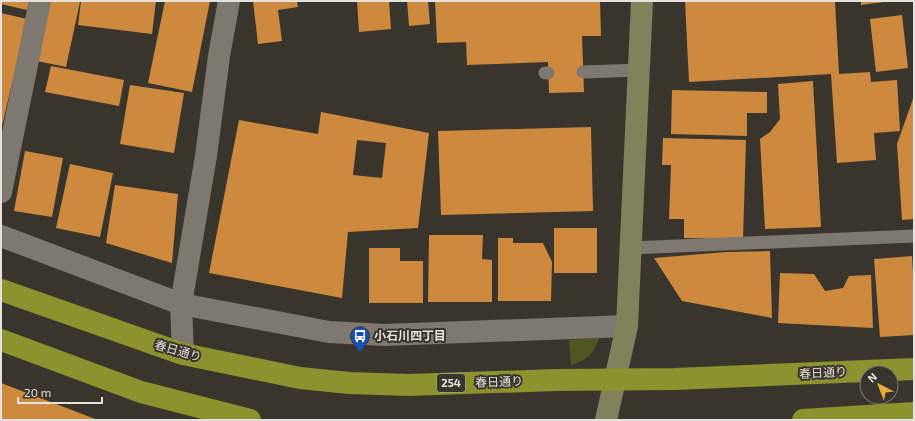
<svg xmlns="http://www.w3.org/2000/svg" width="915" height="421" viewBox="0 0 915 421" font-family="'Exo 2','Noto Sans JP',sans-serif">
<rect width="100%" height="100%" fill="#39342c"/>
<path fill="#515521" d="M599 338C593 355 588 359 571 365L569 340Z"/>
<g fill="#cd8a3f" fill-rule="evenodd">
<polygon points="1,1 29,1 27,10 1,4"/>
<polygon points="50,1 74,1 80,2 66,67 37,61"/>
<polygon points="81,1 156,1 152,34 78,25"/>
<polygon points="165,1 210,1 192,92 148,83"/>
<polygon points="253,1 297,1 298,7 278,10 282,41 258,44"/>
<polygon points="357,1 389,1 391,29 359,32"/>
<polygon points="407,1 428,1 430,24 409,26"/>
<polygon points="435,1 600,1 601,36 582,36 584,92 549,93 548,62 467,65 466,42 437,43"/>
<polygon points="685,1 835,1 839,74 870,72 871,82 897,80 900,131 874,133 876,160 837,163 831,74 689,82"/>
<polygon points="861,1 884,1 884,2 861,5"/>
<polygon points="1,13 27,19 2,126 1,126"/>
<polygon points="902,15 908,68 876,72 870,19"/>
<polygon points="51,66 124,80 119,106 45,92"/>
<polygon points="813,81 821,227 765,229 760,139 770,132 780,119 778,84"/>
<polygon points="130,85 184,93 174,153 120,144"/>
<polygon points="672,90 767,92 767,113 747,113 747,136 671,134"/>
<polygon points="914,96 914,219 902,220 897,144"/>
<path d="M321 112 429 133 418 228 348 232 342 298 209 273 239 120 318 134ZM357 140 386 143 382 178 353 175Z"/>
<polygon points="591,127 593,211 441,215 438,131"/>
<polygon points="663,138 746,140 743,239 684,238 684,219 669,219 671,165 662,165"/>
<polygon points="25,151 63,158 52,217 14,211"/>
<polygon points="70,164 113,173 100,237 56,228"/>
<polygon points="115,185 178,194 172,263 106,243"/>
<rect x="554" y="228" width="43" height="45"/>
<polygon points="429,235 483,235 482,259 492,260 492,302 428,302"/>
<polygon points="498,238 513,238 513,243 543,243 552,262 551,301 498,301"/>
<polygon points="369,248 400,248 400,261 423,261 423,303 369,303"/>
<polygon points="770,251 772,318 682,301 654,258 726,252"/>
<polygon points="912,256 914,292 914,335 880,337 874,259"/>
<polygon points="780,273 814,274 825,291 843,288 849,276 871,275 873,328 778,323"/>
<polygon points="1,383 98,420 1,420"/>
</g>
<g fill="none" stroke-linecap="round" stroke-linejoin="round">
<g stroke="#7f7870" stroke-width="13">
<polyline points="583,72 639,70"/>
<polyline points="545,73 548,73"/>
<polyline points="631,248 914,236"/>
</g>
<g stroke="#7f7870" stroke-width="22">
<polyline points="1,192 40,1"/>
<polyline points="1,236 181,304 329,332 385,335 627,326"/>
<polyline points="183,354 181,304 206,156 219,56 229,1"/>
</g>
<polyline stroke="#83805c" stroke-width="22" points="606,420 627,326 642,1"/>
<g stroke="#8c922d" stroke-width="22">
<polyline points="1,290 183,354 300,378 349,383 409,385 556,380 675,379 914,369"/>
<polyline points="1,340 141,392 250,420"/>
<polyline points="803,420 914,413"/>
</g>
</g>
<defs>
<symbol id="bus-pin" viewBox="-11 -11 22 30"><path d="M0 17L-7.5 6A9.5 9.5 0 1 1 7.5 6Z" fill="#1a4fb4" stroke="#39342c"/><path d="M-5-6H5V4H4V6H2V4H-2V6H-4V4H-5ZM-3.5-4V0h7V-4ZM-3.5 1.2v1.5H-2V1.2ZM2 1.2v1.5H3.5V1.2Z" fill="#fff"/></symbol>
</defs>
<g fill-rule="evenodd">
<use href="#bus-pin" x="349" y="325" width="22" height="30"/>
</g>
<g text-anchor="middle" stroke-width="4" stroke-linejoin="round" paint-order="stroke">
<rect fill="#39342c" stroke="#b1aea8" stroke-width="1" x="437" y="374" width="28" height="18" rx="3"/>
<g font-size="11" font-weight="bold" fill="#e5e2dd">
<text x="451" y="387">254</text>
</g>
<g font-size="12" font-weight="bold" fill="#e5e2dd" stroke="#39342c" text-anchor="start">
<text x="374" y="340">小石川四丁目</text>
</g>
<g font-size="12" fill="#e5e2dd" stroke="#39342c">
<text transform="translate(178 351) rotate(16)" y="4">春日通り</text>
<text transform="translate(823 373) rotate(-3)" y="4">春日通り</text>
<text transform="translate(499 382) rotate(-2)" y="4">春日通り</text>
</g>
</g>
<rect width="915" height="421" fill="none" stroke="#e5e2dd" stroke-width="4"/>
<g transform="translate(879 385) rotate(318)"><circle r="19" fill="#39342c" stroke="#7e7a73"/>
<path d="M0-3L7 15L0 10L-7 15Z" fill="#e7ac37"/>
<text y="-6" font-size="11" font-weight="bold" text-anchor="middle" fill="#e5e2dd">N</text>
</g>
<path d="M18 397v6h84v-6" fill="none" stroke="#e5e2dd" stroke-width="2"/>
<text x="24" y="397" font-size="12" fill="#e5e2dd" stroke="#39342c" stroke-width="3" paint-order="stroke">20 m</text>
</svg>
